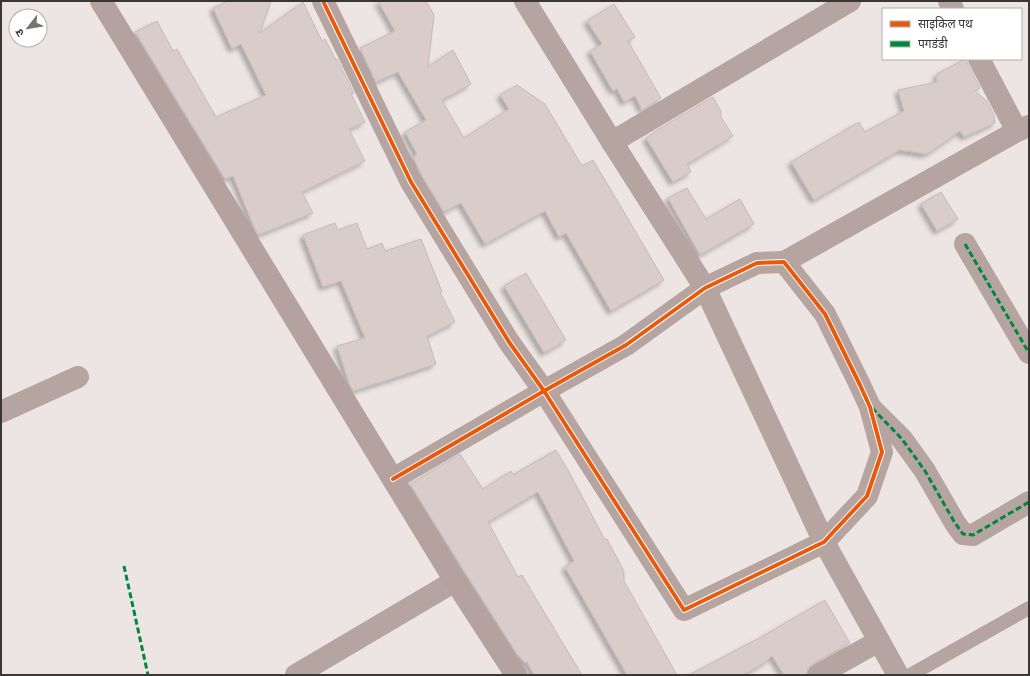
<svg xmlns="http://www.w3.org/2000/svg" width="1030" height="676" viewBox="0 0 1030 676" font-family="'Archivo Narrow','Noto Sans Devanagari',sans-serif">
<defs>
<filter id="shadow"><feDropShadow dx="-3.5" dy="3.5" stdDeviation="2" flood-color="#0004"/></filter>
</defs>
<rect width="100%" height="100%" fill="#ece5e4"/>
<g fill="#daccca" stroke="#c1bcbb" filter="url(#shadow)">
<polygon points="228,1 271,1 260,33 303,2 322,41 325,39 336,60 337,59 354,93 351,94 365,122 349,129 365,161 302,192 313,213 258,235 254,227 233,176 225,179 135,32 157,21 173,51 177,49 216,117 266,95 241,44 232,49 213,8"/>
<polygon points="378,1 426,1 434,15 428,67 453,50 471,84 442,100 464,138 509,109 500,95 517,85 545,104 582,166 593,160 624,212 664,280 611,311 566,233 559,237 545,211 485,244 461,203 444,212 422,176 413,157 417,154 405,132 426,120 398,72 376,82 360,48 395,31"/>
<polygon points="614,4 635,37 628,41 661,98 642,110 635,96 624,102 617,89 613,91 590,51 602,44 587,21"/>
<polygon points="965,59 966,59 968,65 980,88 975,91 987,101 994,115 995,123 964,137 960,131 932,151 926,154 900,150 814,200 791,162 859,122 865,132 904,111 898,90 937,82 937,74"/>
<polygon points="713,97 721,111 721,117 733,136 687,164 691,172 673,182 646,138 654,133 654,132"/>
<polygon points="687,188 706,219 740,199 754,224 700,255 668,198"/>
<polygon points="941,192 958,219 937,231 921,204"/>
<polygon points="335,223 338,230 357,223 367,249 382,243 385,251 421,239 442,292 440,292 455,322 427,336 436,364 397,377 353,391 349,383 337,346 365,338 341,281 323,287 303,235"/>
<polygon points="526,273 566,340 544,353 504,286"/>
<polygon points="556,450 568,470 605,540 607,539 624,571 624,581 677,675 627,675 565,567 574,561 538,492 488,522 518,577 522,575 582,675 534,675 527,662 525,663 517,654 466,574 410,484 460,454 483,489 511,471 513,475"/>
<polygon points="825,600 850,643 812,664 808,668 806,675 784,675 772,656 764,663 743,675 689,675 763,636"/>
</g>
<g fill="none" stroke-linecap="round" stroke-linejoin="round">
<polyline stroke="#b6a4a0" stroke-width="14" points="910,675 1029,608"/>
<g stroke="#b6a4a0" stroke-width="22">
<polyline points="323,1 411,182 509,342 544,391 684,610 824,542 867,496 882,452 870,407 860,385 825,314 784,262 757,263 705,288 626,345 544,391 393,479"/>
<polyline points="949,1 953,9"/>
<polyline points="979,59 1017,131"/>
<polyline points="612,142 850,1"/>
<polyline points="965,244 1029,353"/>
<polyline points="784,262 1017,131 1029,126"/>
<polyline points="871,408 902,439 925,471 955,523 963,534 973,535 1029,502"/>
<polyline points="1,412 78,377"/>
<polyline points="296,675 455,581"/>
<polyline points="818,675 879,641"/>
</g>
<polyline stroke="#b6a4a0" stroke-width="22" points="525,1 612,142 705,288 824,542 898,675"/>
<polyline stroke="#b5a29e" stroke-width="22" points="101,1 455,581 516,675"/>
<g stroke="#00873e" stroke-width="3" stroke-dasharray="6 3" stroke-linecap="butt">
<polyline points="965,244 1029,353"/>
<polyline points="872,408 902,439 925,471 955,523 963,534 973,535 1029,502"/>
<polyline points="124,566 148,675"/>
</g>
<defs>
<polyline id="cycleway" points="323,1 411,182 509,342 544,391 684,610 824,542 867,496 882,452 870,407 860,385 825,314 784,262 757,263 705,288 626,345 544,391 393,479"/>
</defs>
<use href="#cycleway" stroke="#fff" stroke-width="6"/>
<use href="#cycleway" stroke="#e8590c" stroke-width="4"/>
</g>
<rect width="1030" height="676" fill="none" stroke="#3a3635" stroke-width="4"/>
<rect x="882" y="8" width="140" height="52" fill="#ffffff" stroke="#b0afae"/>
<rect x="890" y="21" width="20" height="6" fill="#e8590c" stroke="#b0afae"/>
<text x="918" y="28" font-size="12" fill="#3a3635">साइकिल पथ</text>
<rect x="890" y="41" width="20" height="6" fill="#00873e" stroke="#b0afae"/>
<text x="918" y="48" font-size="12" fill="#3a3635">पगडंडी</text>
<g transform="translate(28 28) rotate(239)"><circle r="19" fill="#ffffff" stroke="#b0afae"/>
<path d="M0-3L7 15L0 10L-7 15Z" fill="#787372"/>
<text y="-6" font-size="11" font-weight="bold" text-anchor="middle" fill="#3a3635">उ</text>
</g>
</svg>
